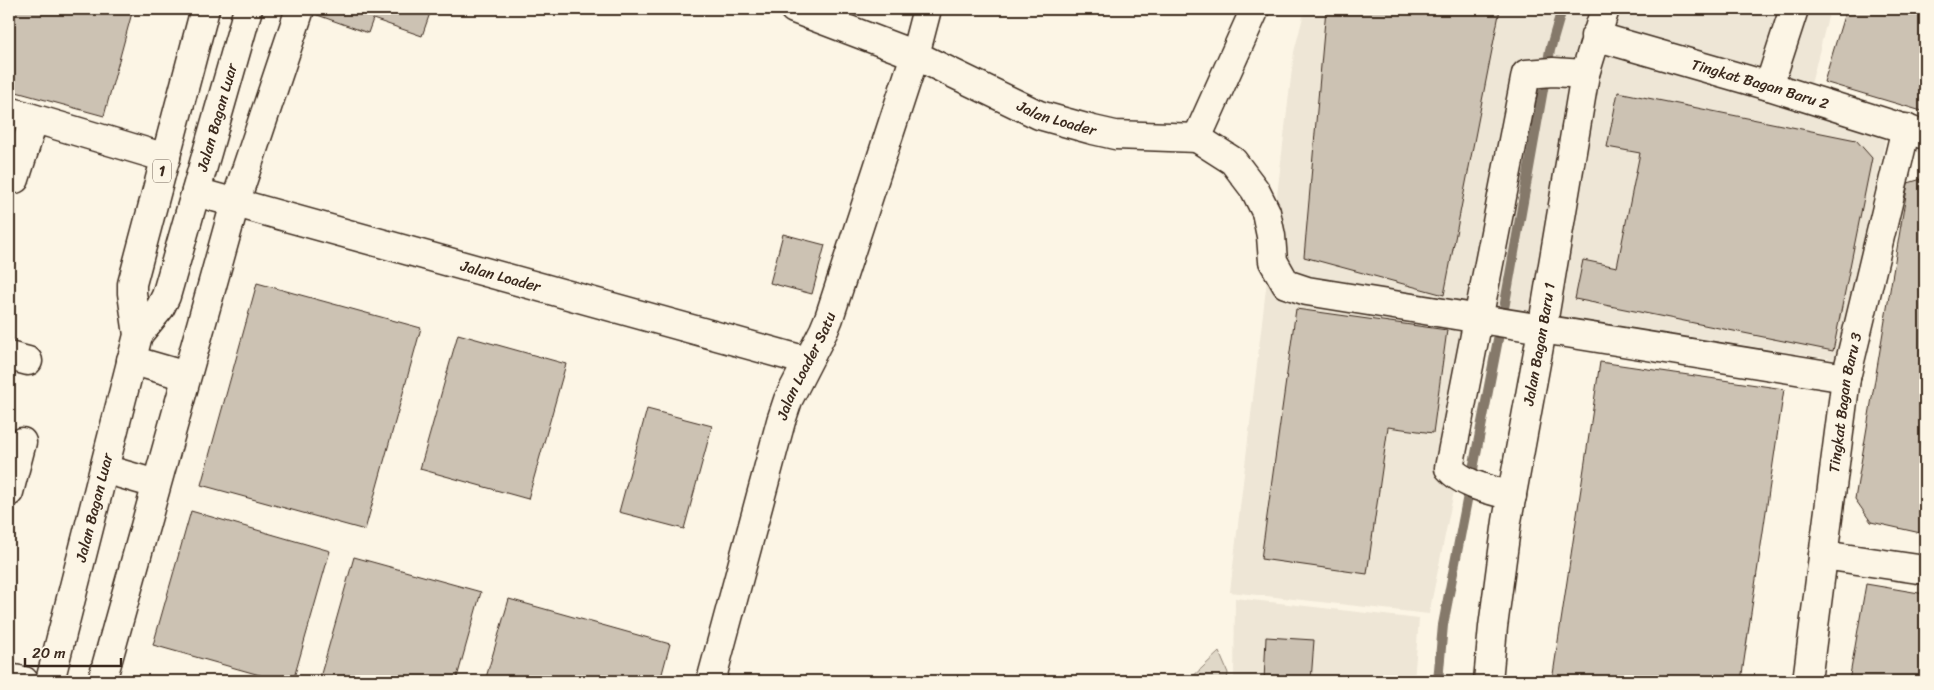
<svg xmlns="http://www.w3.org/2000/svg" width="1934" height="690" viewBox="0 0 1934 690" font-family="Sriracha,sans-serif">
<rect width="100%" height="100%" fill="#fcf5e5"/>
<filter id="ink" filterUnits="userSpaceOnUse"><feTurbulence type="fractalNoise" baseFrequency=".02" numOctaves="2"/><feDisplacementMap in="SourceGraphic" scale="10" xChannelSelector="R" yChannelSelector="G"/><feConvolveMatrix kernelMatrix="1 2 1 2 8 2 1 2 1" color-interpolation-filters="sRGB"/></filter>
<g filter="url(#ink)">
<g fill="#eee6d6">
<polygon points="1305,9 1830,9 1804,112 1886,137 1838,360 1492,305 1429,614 1230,592 1294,52"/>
<polygon points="1235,598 1419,619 1414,681 1234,681"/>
</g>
<polygon fill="#e0d8c8" stroke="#8e8173" points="1219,652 1228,673 1227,681 1188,681"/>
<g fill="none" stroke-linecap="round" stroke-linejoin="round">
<polyline stroke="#85796b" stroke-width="10" points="1438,681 1443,625 1505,303 1550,50 1562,9"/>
</g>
<g fill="#ccc2b3" stroke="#3b2a1e">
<polygon points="9,9 133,9 104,116 9,90"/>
<polygon points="310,9 418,9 430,13 422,36 373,19 368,33 309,12"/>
<polygon points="1326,9 1500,9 1444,295 1304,257"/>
<polygon points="1846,9 1925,9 1925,112 1824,82"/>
<polygon points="1618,92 1856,140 1872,158 1833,351 1575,299 1583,260 1617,267 1640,153 1607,147"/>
<polygon points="1925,178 1925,534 1871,522 1855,499 1908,183"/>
<polygon points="783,234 825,245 812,294 770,283"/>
<polygon points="257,283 421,328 365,530 201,485"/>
<polygon points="1296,309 1447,330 1433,433 1388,427 1367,574 1261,559"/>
<polygon points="458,334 566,364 528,499 420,469"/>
<polygon points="1600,362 1784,389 1741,681 1552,681"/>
<polygon points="647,409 712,426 684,529 619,512"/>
<polygon points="191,511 330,551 293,681 281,681 153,645"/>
<polygon points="354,557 481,592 456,681 319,681"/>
<polygon points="1866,584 1925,594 1925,681 1849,681"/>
<polygon points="509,599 670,644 660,681 485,681"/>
<polygon points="1266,637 1314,640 1311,681 1264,681"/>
</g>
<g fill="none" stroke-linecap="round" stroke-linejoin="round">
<defs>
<g id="minor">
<path id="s1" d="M794 9 915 55 1039 115 1093 130 1115 135 1197 138 1255 9"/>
<path id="s2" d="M1595 36 1769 86 1925 135"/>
<polyline points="1769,86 1794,9"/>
<polyline points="9,111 166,158"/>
<polyline points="1197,138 1233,161 1255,190 1266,212 1271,236 1273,261 1286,284 1307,291 1846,378"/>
<polyline points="9,177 15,179 34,119"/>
<path id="s3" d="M196 192 807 361"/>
<polyline points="9,356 28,361"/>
<polyline points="131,360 186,376"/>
<polyline points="104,469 156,484"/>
<polyline points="9,492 22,442"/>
<path d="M1512 496C1491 490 1463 485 1449 468L1526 74 1553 72 1585 74"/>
<polyline points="1823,555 1925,570"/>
<polyline points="9,678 24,681"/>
<polyline points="102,681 235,203 300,9"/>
<path id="s4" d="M711 681 781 421 788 400 824 330 829 318 915 55 927 9"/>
<path id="s5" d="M1488 681 1493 627 1507 521 1542 330 1585 74 1605 9"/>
<path id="s6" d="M1807 681 1846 378 1906 128"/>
</g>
<g id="major">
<path id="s7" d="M138 335 160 308 166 296 248 9"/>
<path id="s8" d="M50 681 138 335 132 293V284L205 9"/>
</g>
</defs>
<use href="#minor" stroke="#3b2a1e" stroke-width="31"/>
<use href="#major" stroke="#3b2a1e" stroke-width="31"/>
<use href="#minor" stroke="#fcf5e5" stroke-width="28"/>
<use href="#major" stroke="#fcf5e5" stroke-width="28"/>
</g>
</g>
<g text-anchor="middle" stroke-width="4.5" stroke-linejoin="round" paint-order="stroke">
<rect fill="#fcf5e5" stroke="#75675a" stroke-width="1" x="153" y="159.5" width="18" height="23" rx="4"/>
<g font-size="14" font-weight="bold" fill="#3b2a1e">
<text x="162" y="176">1</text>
</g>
<g font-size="15" fill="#3b2a1e" stroke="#fcf5e5">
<text dy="5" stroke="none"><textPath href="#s2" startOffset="172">Tingkat Bagan Baru 2</textPath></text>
<text dy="5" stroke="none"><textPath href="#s1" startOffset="285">Jalan Loader</textPath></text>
<text dy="5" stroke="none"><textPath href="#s7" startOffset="234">Jalan Bagan Luar</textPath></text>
<text dy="5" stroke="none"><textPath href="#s3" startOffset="316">Jalan Loader</textPath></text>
<text dy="5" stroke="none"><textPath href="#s5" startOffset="341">Jalan Bagan Baru 1</textPath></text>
<text dy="5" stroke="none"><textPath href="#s4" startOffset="330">Jalan Loader Satu</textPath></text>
<text dy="5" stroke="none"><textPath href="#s6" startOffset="281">Tingkat Bagan Baru 3</textPath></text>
<text dy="5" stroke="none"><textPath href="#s8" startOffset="179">Jalan Bagan Luar</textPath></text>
</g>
</g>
<rect width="1934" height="690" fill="none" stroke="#fcf5e5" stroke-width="30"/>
<rect x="15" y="15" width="1904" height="660" fill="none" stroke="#3b2a1e" stroke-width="2" filter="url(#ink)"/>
<path d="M25 658v8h96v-8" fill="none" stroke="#3b2a1e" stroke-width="2.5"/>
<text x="32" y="658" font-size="15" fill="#3b2a1e" stroke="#fcf5e5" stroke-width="4" paint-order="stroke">20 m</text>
</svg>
